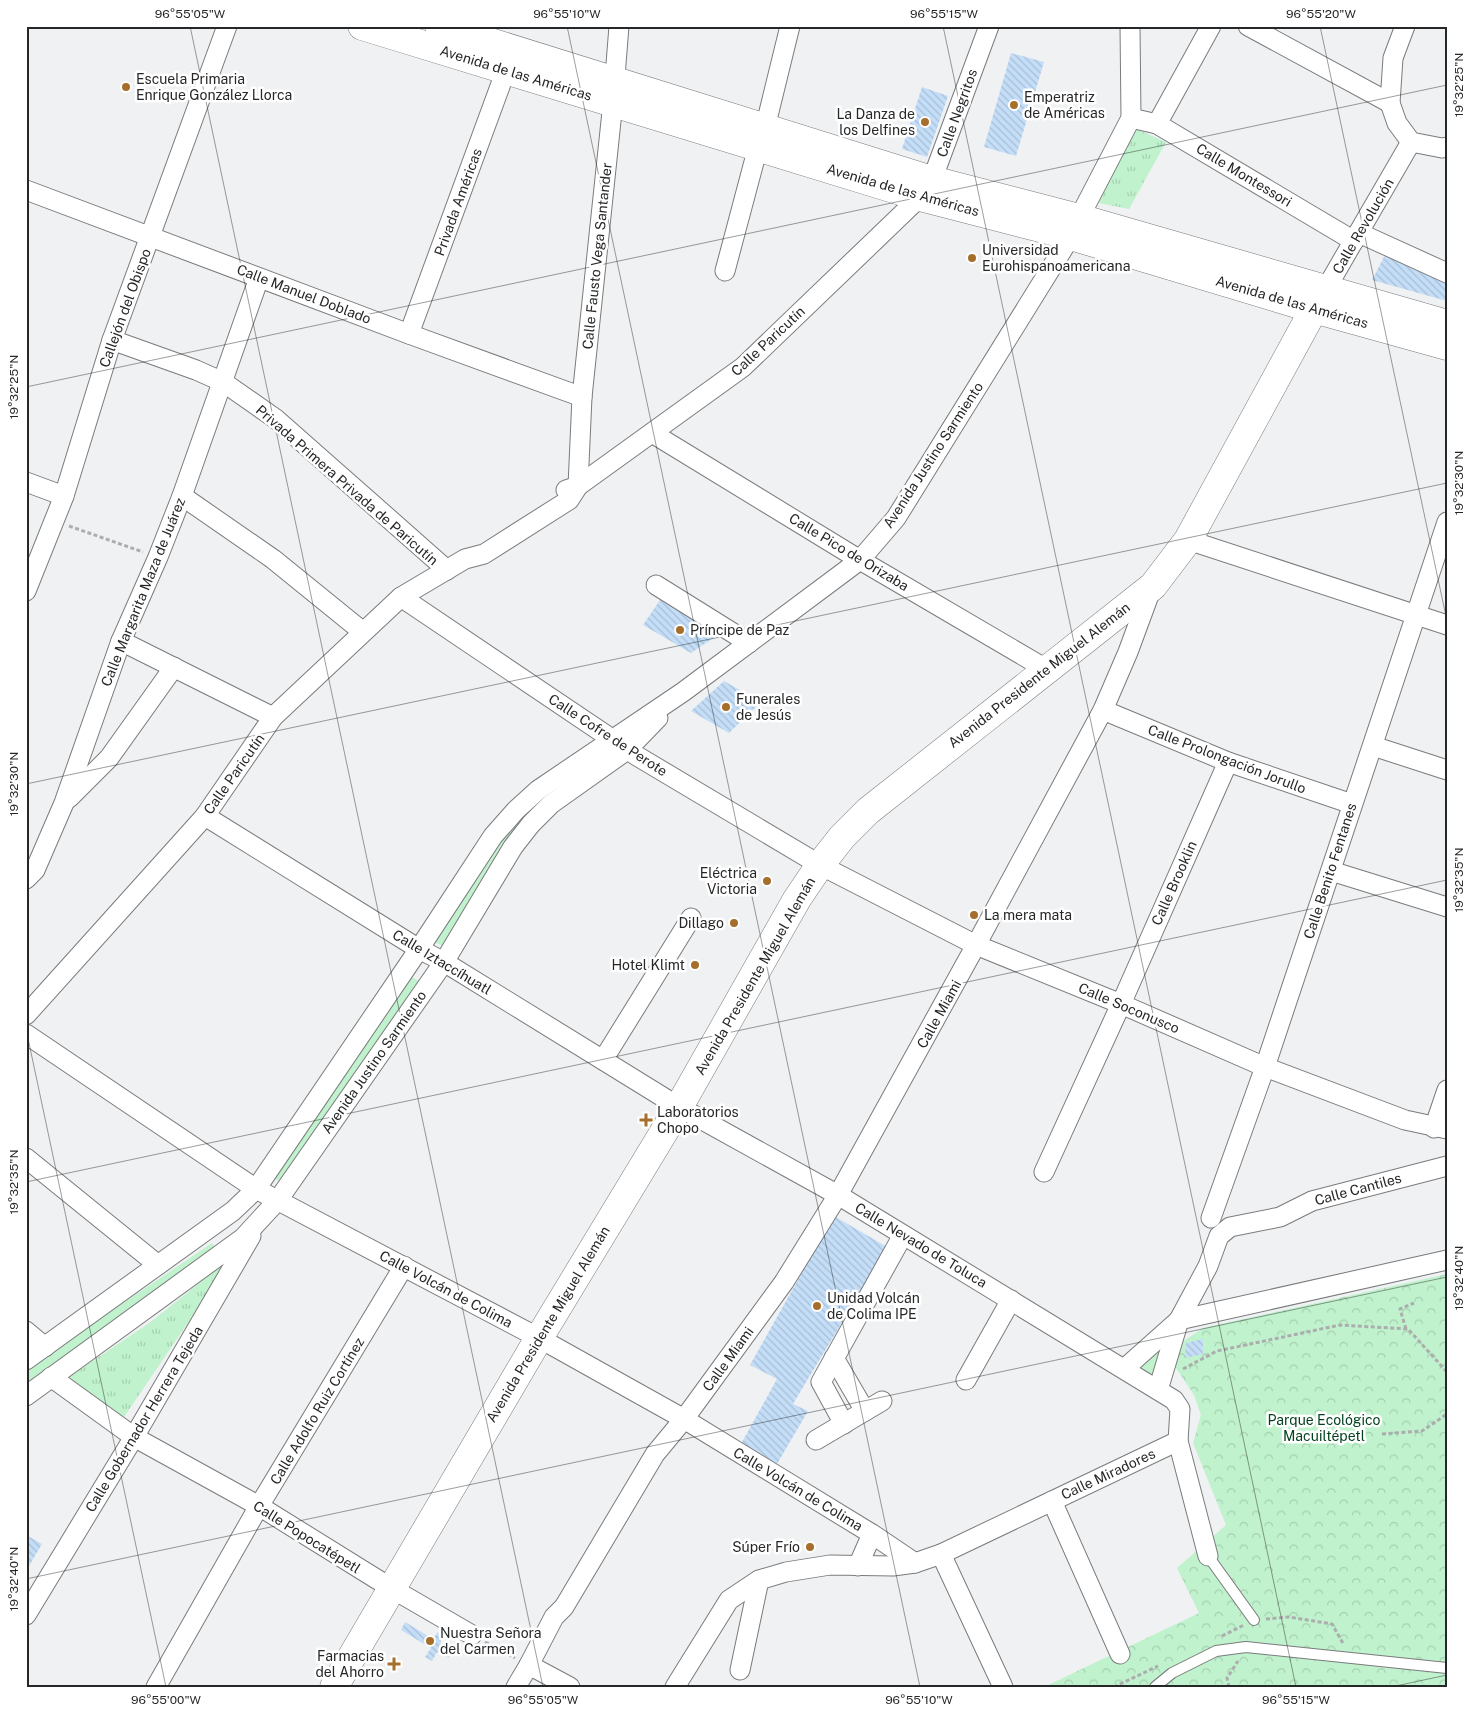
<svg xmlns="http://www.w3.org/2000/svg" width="1473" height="1713" viewBox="0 0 1473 1713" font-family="'Public Sans',sans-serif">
<defs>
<pattern id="forest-crowns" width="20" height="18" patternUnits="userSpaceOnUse" patternTransform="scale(1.25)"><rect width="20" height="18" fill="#c0f2cd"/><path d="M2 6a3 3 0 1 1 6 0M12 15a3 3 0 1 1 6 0" fill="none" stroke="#a5d0b0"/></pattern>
<pattern id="park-tufts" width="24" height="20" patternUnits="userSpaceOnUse" patternTransform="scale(1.25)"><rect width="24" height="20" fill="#c0f2cd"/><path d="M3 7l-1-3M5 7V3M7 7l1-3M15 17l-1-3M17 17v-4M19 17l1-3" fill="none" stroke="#a5d0b0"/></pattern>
<pattern id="building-back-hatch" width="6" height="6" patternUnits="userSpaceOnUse" patternTransform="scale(1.25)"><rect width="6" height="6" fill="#c4def8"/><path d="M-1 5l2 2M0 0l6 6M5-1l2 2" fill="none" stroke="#a8bed5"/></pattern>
</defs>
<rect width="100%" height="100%" fill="#f0f1f3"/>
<g fill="#c0f2cd">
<polygon points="597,756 506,846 442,946 435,942 497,838 521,808"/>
<polygon points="410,976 419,981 284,1183 273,1178"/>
<polygon points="212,1243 217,1251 26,1386 26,1369"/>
<polygon points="1161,1342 1152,1380 1134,1367"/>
</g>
<polygon fill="url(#forest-crowns)" points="1447,1274 1447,1687 1044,1687 1199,1613 1177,1568 1226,1525 1193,1443 1201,1415 1194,1395 1176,1368 1176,1346 1203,1328"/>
<g fill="url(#park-tufts)">
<polygon points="1134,128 1166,142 1129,209 1099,203"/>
<polygon points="233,1256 122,1420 69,1377 152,1321"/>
</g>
<g fill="url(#building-back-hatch)">
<polygon points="1011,53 1044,62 1016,156 984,147"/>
<polygon points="922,87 948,96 927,157 902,149"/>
<polygon points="1386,253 1447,280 1447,301 1372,280"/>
<polygon points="660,600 718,635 691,653 643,625"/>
<polygon points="724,681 761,702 729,733 691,711"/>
<polygon points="834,1216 887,1247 793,1404 808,1411 777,1464 741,1444 777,1379 750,1365"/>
<polygon points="1203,1339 1203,1354 1185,1358 1186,1343"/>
<polygon points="26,1535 42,1544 29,1566 26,1564"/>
<polygon points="405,1622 433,1639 438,1632 444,1636 440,1643 453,1650 448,1658 437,1652 432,1661 425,1657 431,1648 401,1630"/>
</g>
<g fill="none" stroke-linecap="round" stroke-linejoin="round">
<defs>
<g id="service">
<polyline points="1208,1556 1254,1620"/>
<polyline points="1155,1687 1172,1673 1216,1651 1246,1647 1447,1668"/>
</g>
<g id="minor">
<polyline points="1248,26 1390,103"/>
<polyline points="1405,26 1393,58 1390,103 1397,123 1411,142 1442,148 1447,147"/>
<polyline points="1131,118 1157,124 1354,241"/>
<polyline points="1157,124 1211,26"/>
<polyline points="26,190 409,334 582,397"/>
<polyline points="1079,218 1131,118 1130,26"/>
<polyline points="1359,233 1447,273"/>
<polyline points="725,271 758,147 765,128 790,26"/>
<polyline points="1320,299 1411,142"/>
<polyline points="409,334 506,70"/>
<polyline points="112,340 196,370 223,382 276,419 447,570"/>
<polyline points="652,433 860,560 1046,669"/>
<polyline points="26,482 64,496"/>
<polyline points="578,486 582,397 613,102 619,26"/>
<polyline points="566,490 578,486 743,367 920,197 932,180 989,26"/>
<polyline points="182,496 273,559 363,632"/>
<polyline points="1188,540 1447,625"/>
<polyline points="656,585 749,643"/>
<polyline points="26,591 64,496 112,340 227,26"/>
<polyline points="401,597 637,756 820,865 976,945 1121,1004 1265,1067 1405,1120 1447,1129"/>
<polyline points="121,641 273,717"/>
<polyline points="1103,710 1228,762 1352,804"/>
<polyline points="1373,746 1447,770"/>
<polyline points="69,798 109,758 174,667"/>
<polyline points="205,816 419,949 444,962 679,1107 838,1195 1174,1400 1180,1409 1178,1441 1208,1556"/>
<polyline points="1331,871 1447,907"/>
<polyline points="26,879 35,870 64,803 121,641 158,557 182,496 259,278"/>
<polyline points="26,1015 205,816 273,717 401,597 465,559 484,554 569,500 578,486"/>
<polyline points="26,1034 256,1189 539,1338 684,1419 872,1534 915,1563"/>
<polyline points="603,1060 691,918"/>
<polyline points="1434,1128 1447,1090"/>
<polyline points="26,1158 158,1265"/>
<polyline points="1044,1172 1121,1004 1228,762"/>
<polyline points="1211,1218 1265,1067 1447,522"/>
<polyline points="26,1331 45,1347"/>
<polyline points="834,1358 865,1411"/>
<polyline points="26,1360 233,1211 256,1189 419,949 493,836 516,810 538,790 683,692 860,560 896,518 1071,236"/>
<polyline points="1124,1369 1179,1320 1447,1260"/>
<polyline points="51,1377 134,1437 259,1506 391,1588 472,1635"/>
<polyline points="966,1380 1011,1300"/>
<polyline points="1158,1390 1179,1320 1208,1266 1219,1236 1230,1227 1280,1217 1312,1201 1447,1166"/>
<polyline points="26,1396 243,1238 278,1200 444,962 513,847 531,824 551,804 627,750 658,718"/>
<polyline points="844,1424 821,1382 903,1235"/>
<polyline points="816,1440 882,1401"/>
<polyline points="1052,1501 1120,1654"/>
<polyline points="941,1554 1003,1687"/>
<polyline points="858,1566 872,1534"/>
<polyline points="26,1615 134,1437 251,1236"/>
<polyline points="529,1665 570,1687"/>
<polyline points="740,1670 759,1580"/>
<polyline points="156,1687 259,1506 404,1266"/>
<polyline points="516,1687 529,1665 554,1617 564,1607 655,1454 684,1419 784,1282 838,1195 976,945 1103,710 1128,652 1152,587"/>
<polyline points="675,1687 729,1600 759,1580 786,1572 830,1565 893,1566 915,1563 941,1554 1178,1441"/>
</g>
<g id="secondary">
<polyline points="362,26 920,197 1071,236 1314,309 1447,346"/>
<polyline points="439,26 932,180 1079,218 1447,324"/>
<polyline points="334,1687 539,1338 679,1107 797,899 820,865 842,837 868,811 1153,586 1188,540 1314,309"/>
</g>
</defs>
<use href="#service" stroke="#7a7b7d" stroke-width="12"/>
<use href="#minor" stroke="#7a7b7d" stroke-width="21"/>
<use href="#secondary" stroke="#7a7b7d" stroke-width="29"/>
<g stroke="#acadae" stroke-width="3" stroke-dasharray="4 2.5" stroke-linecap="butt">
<polyline points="69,526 143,552"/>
<polyline points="1406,1329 1400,1309 1414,1303"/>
<polyline points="1183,1369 1217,1351 1340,1325 1408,1329 1447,1372"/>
<polyline points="1382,1434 1422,1431 1447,1414"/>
<polyline points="1266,1619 1289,1617 1332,1624 1344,1645"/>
<polyline points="1222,1636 1244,1625"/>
<polyline points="485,1642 515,1658"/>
<polyline points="1114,1687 1158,1666"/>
<polyline points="1229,1687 1227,1678 1238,1661"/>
</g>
<use href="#service" stroke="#fff" stroke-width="10"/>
<use href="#minor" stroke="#fff" stroke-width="19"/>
<use href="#secondary" stroke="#fff" stroke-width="28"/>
</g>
<path fill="none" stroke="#262728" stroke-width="1" stroke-opacity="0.45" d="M190 26 543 1687M567 26 920 1687M943 26 1296 1687M1320 26 1447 621M26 387 1447 85M26 784 1447 483M26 1029 166 1687M26 1182 1447 880M26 1579 1447 1277M1391 1687 1447 1675"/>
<g fill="#a66e2b" stroke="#fff" stroke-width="2">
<circle cx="126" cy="87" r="5"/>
<circle cx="1014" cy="105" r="5"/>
<circle cx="925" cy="122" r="5"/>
<circle cx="972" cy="258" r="5"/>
<circle cx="680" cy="630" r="5"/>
<circle cx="726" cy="707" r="5"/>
<circle cx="767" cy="881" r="5"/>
<circle cx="974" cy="915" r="5"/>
<circle cx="734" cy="923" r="5"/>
<circle cx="695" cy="965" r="5"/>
<path d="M643.5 1112.5h5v5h5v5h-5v5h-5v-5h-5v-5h5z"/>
<circle cx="817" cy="1306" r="5"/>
<circle cx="810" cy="1547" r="5"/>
<circle cx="430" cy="1641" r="5"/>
<path d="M391.5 1656.5h5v5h5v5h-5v5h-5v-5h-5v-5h5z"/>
</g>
<g text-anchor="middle" stroke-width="5" stroke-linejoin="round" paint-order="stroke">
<g font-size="14" fill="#262728" stroke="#fff">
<text transform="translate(516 73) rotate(17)" y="5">Avenida de las Américas</text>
<text transform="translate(957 113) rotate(-70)" y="5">Calle Negritos</text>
<text transform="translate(1244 175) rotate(31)" y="5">Calle Montessori</text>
<text transform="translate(903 190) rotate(16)" y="5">Avenida de las Américas</text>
<text transform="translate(458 202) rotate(-70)" y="5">Privada Américas</text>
<text transform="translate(1363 226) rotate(-60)" y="5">Calle Revolución</text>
<text transform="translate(597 256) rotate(-84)" y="5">Calle Fausto Vega Santander</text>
<text transform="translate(304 294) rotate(21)" y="5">Calle Manuel Doblado</text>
<text transform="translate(1292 302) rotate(16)" y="5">Avenida de las Américas</text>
<text transform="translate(125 308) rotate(-70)" y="5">Callejón del Obispo</text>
<text transform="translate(768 341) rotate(-43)" y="5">Calle Paricutín</text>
<text transform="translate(933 455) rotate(-57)" y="5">Avenida Justino Sarmiento</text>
<text transform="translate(347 485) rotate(41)" y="5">Privada Primera Privada de Paricutín</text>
<text transform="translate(849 552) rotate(31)" y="5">Calle Pico de Orizaba</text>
<text transform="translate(143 592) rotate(-68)" y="5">Calle Margarita Maza de Juárez</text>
<text transform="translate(1039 675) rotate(-38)" y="5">Avenida Presidente Miguel Alemán</text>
<text transform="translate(608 735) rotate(33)" y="5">Calle Cofre de Perote</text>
<text transform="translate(1227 759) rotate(21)" y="5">Calle Prolongación Jorullo</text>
<text transform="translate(234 774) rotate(-55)" y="5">Calle Paricutín</text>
<text transform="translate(1330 871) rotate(-72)" y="5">Calle Benito Fentanes</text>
<text transform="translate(1174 883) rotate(-66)" y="5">Calle Brooklin</text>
<text transform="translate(442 962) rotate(31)" y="5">Calle Iztaccíhuatl</text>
<text transform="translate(755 976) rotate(-60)" y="5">Avenida Presidente Miguel Alemán</text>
<text transform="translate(1129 1008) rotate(23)" y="5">Calle Soconusco</text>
<text transform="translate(939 1014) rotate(-61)" y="5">Calle Miami</text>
<text transform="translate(374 1062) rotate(-55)" y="5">Avenida Justino Sarmiento</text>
<text transform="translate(1358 1189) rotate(-15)" y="5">Calle Cantiles</text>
<text transform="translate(921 1245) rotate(31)" y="5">Calle Nevado de Toluca</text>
<text transform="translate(446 1289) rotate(28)" y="5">Calle Volcán de Colima</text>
<text transform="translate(548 1324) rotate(-59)" y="5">Avenida Presidente Miguel Alemán</text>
<text transform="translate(728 1359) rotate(-54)" y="5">Calle Miami</text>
<text transform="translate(317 1411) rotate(-59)" y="5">Calle Adolfo Ruiz Cortínez</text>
<text transform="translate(144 1419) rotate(-59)" y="5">Calle Gobernador Herrera Tejeda</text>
<text transform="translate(1108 1474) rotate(-25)" y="5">Calle Miradores</text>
<text transform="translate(798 1489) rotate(31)" y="5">Calle Volcán de Colima</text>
<text transform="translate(307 1537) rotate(32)" y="5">Calle Popocatépetl</text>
</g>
<g font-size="14" fill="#262728" stroke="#fff" text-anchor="start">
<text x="136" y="84">Escuela Primaria<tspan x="136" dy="16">Enrique González Llorca</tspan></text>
<text x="1024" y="102">Emperatriz<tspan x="1024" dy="16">de Américas</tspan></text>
<text x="915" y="119" text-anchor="end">La Danza de<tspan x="915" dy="16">los Delfines</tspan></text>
<text x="982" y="255">Universidad<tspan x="982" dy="16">Eurohispanoamericana</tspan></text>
<text x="690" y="635">Príncipe de Paz</text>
<text x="736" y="704">Funerales<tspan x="736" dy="16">de Jesús</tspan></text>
<text x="757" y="878" text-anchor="end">Eléctrica<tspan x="757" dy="16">Victoria</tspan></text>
<text x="984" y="920">La mera mata</text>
<text x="724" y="928" text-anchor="end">Dillago</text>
<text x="685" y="970" text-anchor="end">Hotel Klimt</text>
<text x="657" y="1117">Laboratorios<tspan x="657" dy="16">Chopo</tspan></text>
<text x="827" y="1303">Unidad Volcán<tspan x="827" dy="16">de Colima IPE</tspan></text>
<text x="800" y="1552" text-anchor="end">Súper Frío</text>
<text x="440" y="1638">Nuestra Señora<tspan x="440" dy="16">del Carmen</tspan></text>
<text x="384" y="1661" text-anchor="end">Farmacias<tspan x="384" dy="16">del Ahorro</tspan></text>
</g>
<g font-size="14" fill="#054320" stroke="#fff">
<text x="1324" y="1425">Parque Ecológico<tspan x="1324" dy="16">Macuiltépetl</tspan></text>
</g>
</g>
<rect width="1473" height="1713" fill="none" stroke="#ffffff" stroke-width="55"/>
<rect x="28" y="28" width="1418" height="1658" fill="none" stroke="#262728" stroke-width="2"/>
<g font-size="12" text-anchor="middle" fill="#262728">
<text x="190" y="18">96°55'05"W</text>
<text x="567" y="18">96°55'10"W</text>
<text x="944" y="18">96°55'15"W</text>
<text x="1321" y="18">96°55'20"W</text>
<text transform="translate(1459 85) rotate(-90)" y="4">19°32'25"N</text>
<text transform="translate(14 387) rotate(-90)" y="4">19°32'25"N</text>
<text transform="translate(1459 483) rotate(-90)" y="4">19°32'30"N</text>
<text transform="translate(14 784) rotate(-90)" y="4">19°32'30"N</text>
<text transform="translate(1459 880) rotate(-90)" y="4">19°32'35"N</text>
<text transform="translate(14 1182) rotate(-90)" y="4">19°32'35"N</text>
<text transform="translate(1459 1278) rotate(-90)" y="4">19°32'40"N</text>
<text transform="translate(14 1579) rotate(-90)" y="4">19°32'40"N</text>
<text x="166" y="1704">96°55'00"W</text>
<text x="543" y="1704">96°55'05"W</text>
<text x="919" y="1704">96°55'10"W</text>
<text x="1296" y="1704">96°55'15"W</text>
</g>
</svg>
